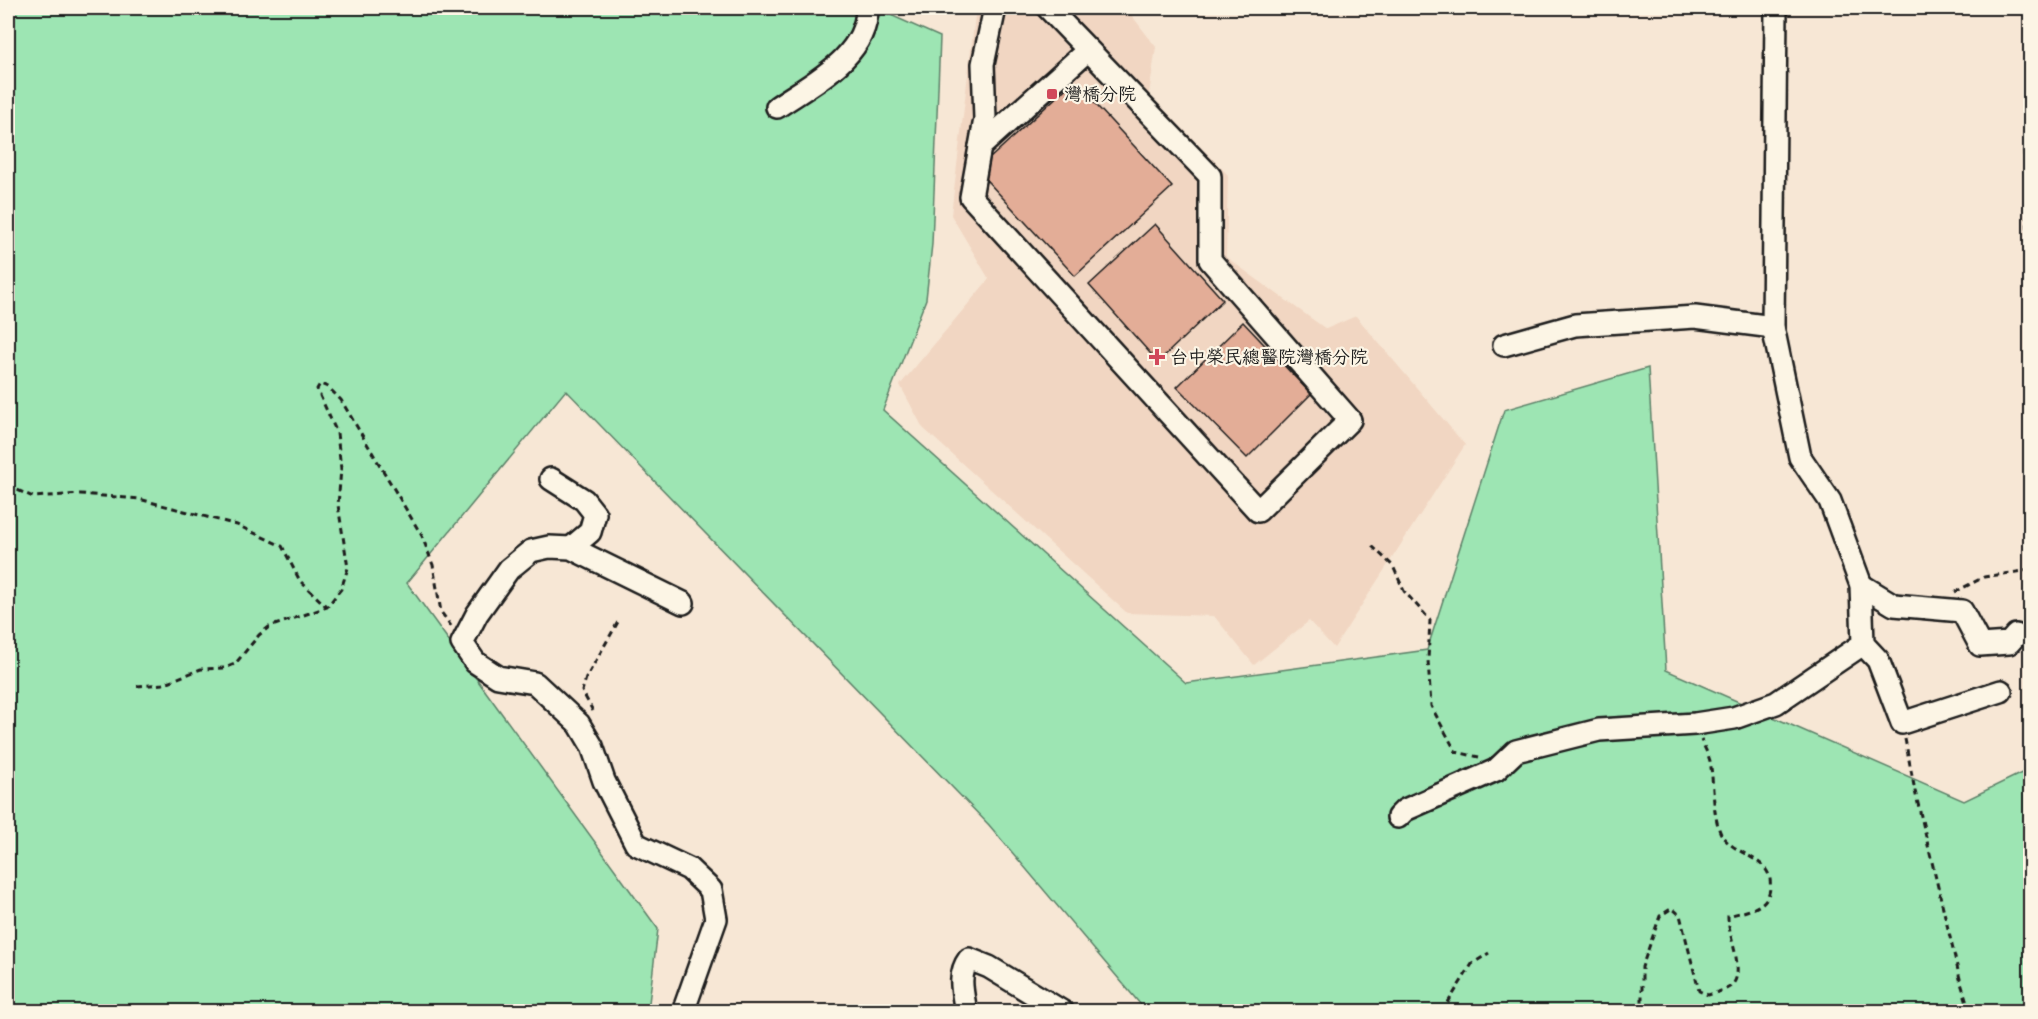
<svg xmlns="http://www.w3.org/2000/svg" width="2038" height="1019" viewBox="0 0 2038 1019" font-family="'Gochi Hand','LXGW WenKai TC',sans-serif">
<rect width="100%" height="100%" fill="#f7e7d5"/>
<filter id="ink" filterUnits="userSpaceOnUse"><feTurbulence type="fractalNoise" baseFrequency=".0167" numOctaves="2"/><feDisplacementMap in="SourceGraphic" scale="12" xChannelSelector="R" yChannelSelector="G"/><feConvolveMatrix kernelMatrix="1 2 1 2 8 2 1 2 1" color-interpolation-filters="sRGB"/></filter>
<g filter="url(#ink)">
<polygon fill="#f1d6c2" points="976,8 1126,8 1156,47 1149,94 1228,175 1226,257 1326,329 1356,316 1465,445 1334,648 1309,621 1254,665 1214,616 1127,613 923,428 900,385 989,279 951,215"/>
<polygon fill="#9de5b3" stroke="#5c8068" stroke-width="1.5" points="8,8 875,8 940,37 932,244 926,299 883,410 1186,683 1427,650 1504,410 1648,368 1666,670 1964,801 2030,769 2030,1011 1146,1011 989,825 566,390 407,583 658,929 648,1011 8,1011"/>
<g fill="#e3ad97" stroke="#1c1c1c" stroke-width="1.5">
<polygon points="1074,81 1172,187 1075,276 977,170"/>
<polygon points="1155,224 1223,300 1158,362 1089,285"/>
<polygon points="1243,322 1311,394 1247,458 1177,387"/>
</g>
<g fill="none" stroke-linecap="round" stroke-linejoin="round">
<defs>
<g id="minor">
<polyline points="995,8 983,64 985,119 971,197 1258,511 1350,420 1210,260 1210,176 1048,8"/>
<path d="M777 107C812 83 867 57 867 8"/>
<polyline points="980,147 1088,50"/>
<polyline points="1504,345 1575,325 1695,317 1773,327"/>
<polyline points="551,479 584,500 595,514 590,532 571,548"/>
<polyline points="1861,585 1894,605 1962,611 1980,645 2009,643 2016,635"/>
<polyline points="683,603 571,548 549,547 531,551 509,569 477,614 462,643 475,662 498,677 535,683 579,724 592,746 604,781 636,844 689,869 711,890 716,919 683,1012"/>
<polyline points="1863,644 1878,660 1902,723 2001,691"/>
<polyline points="1398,817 1405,810 1496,770 1516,751 1599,730 1695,724 1734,718 1776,703 1863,644 1861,585 1830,501 1800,457 1773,327 1776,8"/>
<path d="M966 1012C963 993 957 975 969 959L989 967 1063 1012"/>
</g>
</defs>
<use href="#minor" stroke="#1c1c1c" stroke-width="26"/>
<g stroke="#1c1c1c" stroke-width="3" stroke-dasharray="6 4.5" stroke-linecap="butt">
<polyline points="2024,150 2030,270"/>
<polyline points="8,423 8,422"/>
<polyline points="8,486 33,497 81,494 139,499 237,525 282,546 300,581 327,607"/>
<polyline points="1372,546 1393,566 1404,591 1430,620 1428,660 1431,706 1456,752 1479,757"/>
<polyline points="1955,592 1984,577 2030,570"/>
<polyline points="137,686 163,684 201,669 225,668 235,664 259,635 269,627 327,607 341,589 348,568 338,505 341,469 337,433 317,389 320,384 328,387 341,400 422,536 433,565 441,612 451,626"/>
<polyline points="593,711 582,691 586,678 618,622"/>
<polyline points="1905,739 1915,791 1961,983 1970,1012"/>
<polyline points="1442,1012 1472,964 1489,953"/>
<path d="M1642 1012V967L1660 916 1672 908 1680 915 1699 991 1708 995C1715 993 1726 990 1731 986 1747 972 1727 935 1728 916 1745 911 1768 909 1770 888 1775 855 1727 856 1719 829 1712 808 1714 783 1710 761 1708 754 1704 746 1701 740"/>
</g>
<use href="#minor" stroke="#fcf5e5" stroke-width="21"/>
</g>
</g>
<g fill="#d1495b" stroke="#fcf5e5" stroke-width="2">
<rect x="1046" y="88" width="12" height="12" rx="3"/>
<path d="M1154 348h6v6h6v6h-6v6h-6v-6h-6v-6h6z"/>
</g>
<g text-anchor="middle" stroke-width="4.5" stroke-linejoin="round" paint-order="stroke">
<g font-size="18" fill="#1c1c1c" stroke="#fcf5e5" text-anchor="start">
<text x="1064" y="100">灣橋分院</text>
<text x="1170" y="363">台中榮民總醫院灣橋分院</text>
</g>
</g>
<rect width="2038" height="1019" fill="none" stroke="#fcf5e5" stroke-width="30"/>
<rect x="15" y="15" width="2008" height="989" fill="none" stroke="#1c1c1c" stroke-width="2" filter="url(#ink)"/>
</svg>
